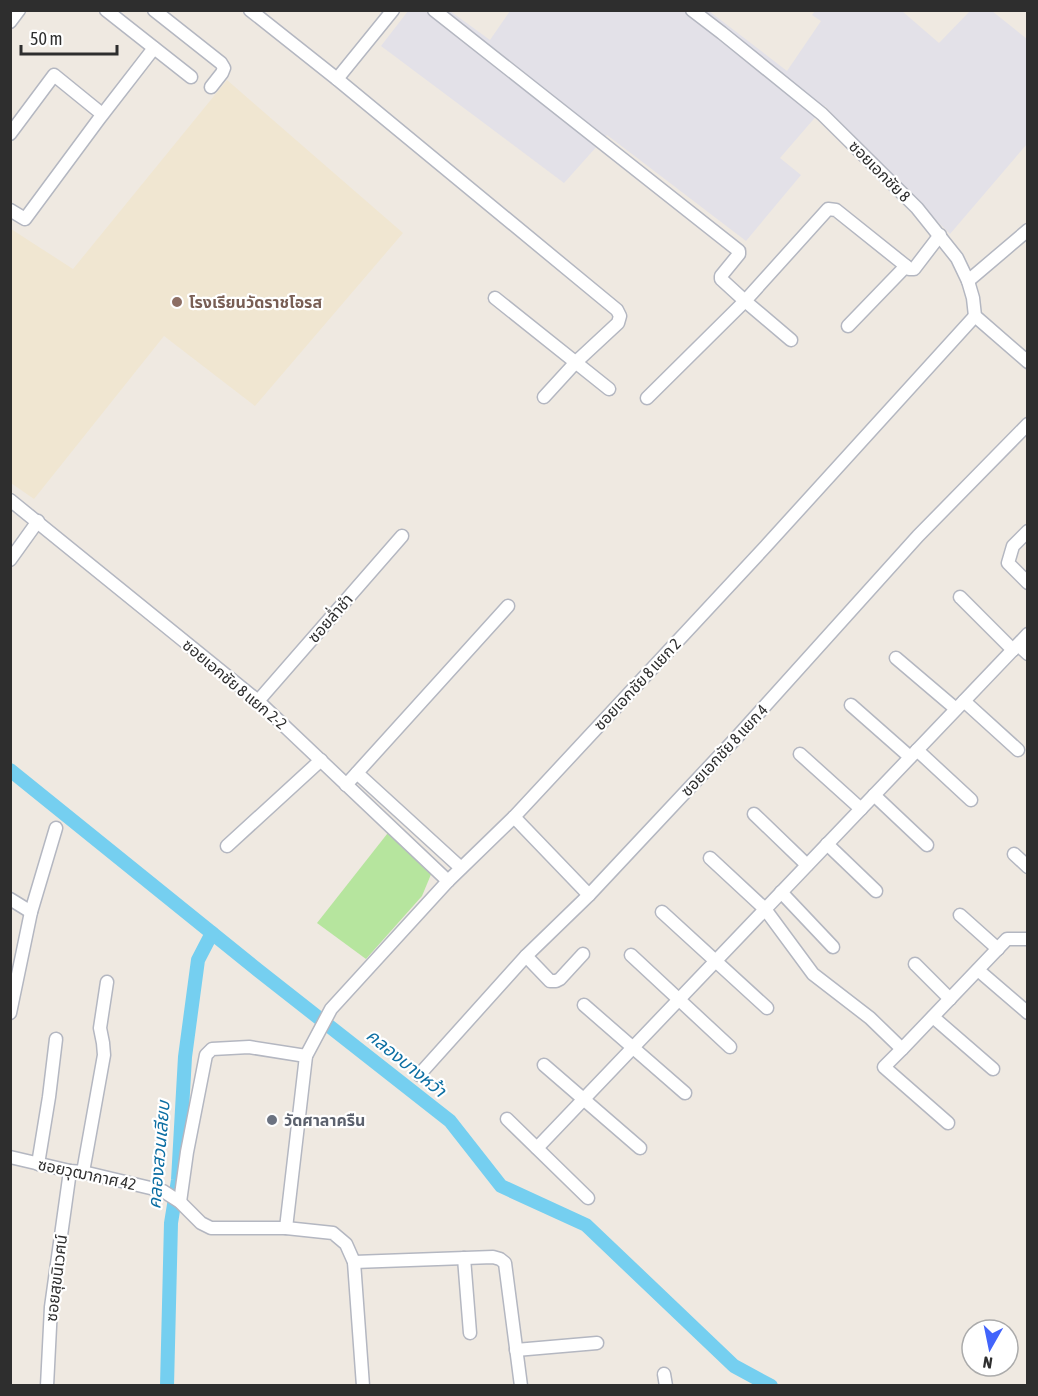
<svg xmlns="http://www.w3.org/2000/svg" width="1038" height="1396" viewBox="0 0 1038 1396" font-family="'Asap Condensed','Noto Sans Thai',sans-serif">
<rect width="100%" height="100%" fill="#efe9e1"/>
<polygon fill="#e3e1e8" points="408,11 450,11 490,40 510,11 709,11 787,71 821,21 812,15 815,11 902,11 939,43 970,11 992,11 1027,39 1027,144 950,234 852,136 825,106 780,158 801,175 746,241 607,135 564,183 381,46"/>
<polygon fill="#f0e6d1" points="227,80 403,233 255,406 164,336 34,499 11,483 11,229 73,269"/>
<polygon fill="#b6e59e" points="391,829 432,872 422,896 366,959 317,923"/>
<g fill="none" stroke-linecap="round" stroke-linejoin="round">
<g stroke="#75cff0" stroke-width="14">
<polyline points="10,770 259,971 450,1121 501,1186 586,1225 734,1366 771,1386"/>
<polyline points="167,1386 171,1223 178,1180 185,1057 198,960 212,933"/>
</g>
<defs>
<g id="minor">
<polyline points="106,10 191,77"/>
<polyline points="154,10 221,63 224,68 222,73 211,87"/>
<polyline points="250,10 337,79 617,310 620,316 618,323 576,362 544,397"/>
<polyline points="434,10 739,251 739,254 721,276 721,279 745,301 647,398"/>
<polyline points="692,10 722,33 822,114 917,208 957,258 968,281 973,298 975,316 1028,362"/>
<polyline points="10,22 19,10"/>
<polyline points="337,79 393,10"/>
<polyline points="10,134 54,75 102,114"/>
<polyline points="10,210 25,219 99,119 154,48"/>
<polyline points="968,281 1028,230"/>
<polyline points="495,298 609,389"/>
<polyline points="848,326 906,266"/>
<polyline points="791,340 745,301 828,209 836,210 906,266 909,269 914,269 940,235"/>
<polyline points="10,500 258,701 448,881"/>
<polyline points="1028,531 1013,546 1008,563 1028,583"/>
<polyline points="10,560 38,521"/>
<polyline points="960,597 1013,650"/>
<polyline points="1018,645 1028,654"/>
<polyline points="896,658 956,709"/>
<polyline points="258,701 402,536"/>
<polyline points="964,701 1018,750"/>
<polyline points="851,705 910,757"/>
<polyline points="917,750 971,800"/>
<polyline points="800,754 861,809"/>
<polyline points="357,773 461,868"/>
<polyline points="346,785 508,606"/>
<polyline points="874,795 927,845"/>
<polyline points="754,814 807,865"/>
<polyline points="514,817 589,895"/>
<polyline points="827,844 876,891"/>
<polyline points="227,846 321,760"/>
<polyline points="1014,854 1028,867"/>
<polyline points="710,858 765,909 813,974 870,1018 902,1049 1007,939 1028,939"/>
<polyline points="781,892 833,947"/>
<polyline points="10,899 31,912"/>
<polyline points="662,912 767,1008"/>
<polyline points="960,915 998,949"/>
<polyline points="631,955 730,1047"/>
<polyline points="526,956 550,981 556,981 560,979 583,954"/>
<polyline points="915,964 950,999"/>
<polyline points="978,970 1028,1013"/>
<polyline points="584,1005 685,1093"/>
<polyline points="10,1013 31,912 56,828"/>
<polyline points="933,1017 993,1069"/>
<polyline points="902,1049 884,1067 948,1123"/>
<polyline points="544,1065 640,1148"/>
<polyline points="419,1075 526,956 589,895 737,737 918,536 1028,424"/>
<polyline points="507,1119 588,1198"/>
<polyline points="537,1148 1028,634"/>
<polyline points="10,1157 70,1171 83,1172 163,1191 180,1202 201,1223 211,1228 286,1228 333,1233 346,1244 354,1262 363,1386"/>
<polyline points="38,1164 49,1097 56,1039"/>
<polyline points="83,1172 104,1055 103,1043 100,1028 107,982"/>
<polyline points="180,1202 187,1152 206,1055 212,1049 249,1047 306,1056"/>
<polyline points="286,1228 306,1056 331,1009 448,881 514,817 766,546 975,316"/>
<polyline points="464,1258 470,1333"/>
<polyline points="354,1262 493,1257 500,1259 505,1263 521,1386"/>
<polyline points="516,1350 597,1343"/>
<polyline points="664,1374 666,1386"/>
<polyline points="47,1386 51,1307 70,1171"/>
</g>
</defs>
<use href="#minor" stroke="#b4b7c1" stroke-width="15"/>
<use href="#minor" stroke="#fff" stroke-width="12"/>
</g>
<circle fill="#8d6e63" stroke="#fff" stroke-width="2" cx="177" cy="302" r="6"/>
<circle fill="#6b7280" stroke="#fff" stroke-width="2" cx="272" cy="1120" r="6"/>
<g text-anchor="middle" stroke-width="4.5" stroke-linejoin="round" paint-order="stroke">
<g font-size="16" fill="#2e2e2e" stroke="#fff">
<text transform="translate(880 171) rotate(45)" y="6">ซอยเอกชัย 8</text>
<text transform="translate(330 618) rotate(-49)" y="6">ซอยล่ำชำ</text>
<text transform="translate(235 684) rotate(40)" y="6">ซอยเอกชัย 8 แยก 2-2</text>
<text transform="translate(637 684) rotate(-47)" y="6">ซอยเอกชัย 8 แยก 2</text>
<text transform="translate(724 750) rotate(-47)" y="6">ซอยเอกชัย 8 แยก 4</text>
<text transform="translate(87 1174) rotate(12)" y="6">ซอยวุฒากาศ 42</text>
<text transform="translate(56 1278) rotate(-83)" y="6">ซอยสุขนิเวศน์</text>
</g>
<g font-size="16" font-weight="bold" fill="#785e54" stroke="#fff" text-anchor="start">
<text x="189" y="308">โรงเรียนวัดราชโอรส</text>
</g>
<g font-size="16" font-weight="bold" fill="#5b616d" stroke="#fff" text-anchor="start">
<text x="284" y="1126">วัดศาลาครืน</text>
</g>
<g font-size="18" font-style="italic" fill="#0d6fa3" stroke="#fff">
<text transform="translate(406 1063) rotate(39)" y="6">คลองบางหว้า</text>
<text transform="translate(159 1155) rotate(-85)" y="6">คลองสวนเลียบ</text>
</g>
</g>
<rect width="1038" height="1396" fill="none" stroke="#2e2e2e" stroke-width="24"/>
<g transform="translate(990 1348) rotate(189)"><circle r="28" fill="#ffffff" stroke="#ababab" stroke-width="1.5"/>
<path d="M0-4.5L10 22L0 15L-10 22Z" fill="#4264fb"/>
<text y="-9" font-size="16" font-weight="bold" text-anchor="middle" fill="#2e2e2e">N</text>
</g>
<path d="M21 45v9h96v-9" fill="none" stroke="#2e2e2e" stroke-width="3"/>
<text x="30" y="45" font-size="18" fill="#2e2e2e" stroke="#ffffff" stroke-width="4.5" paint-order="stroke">50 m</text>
</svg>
